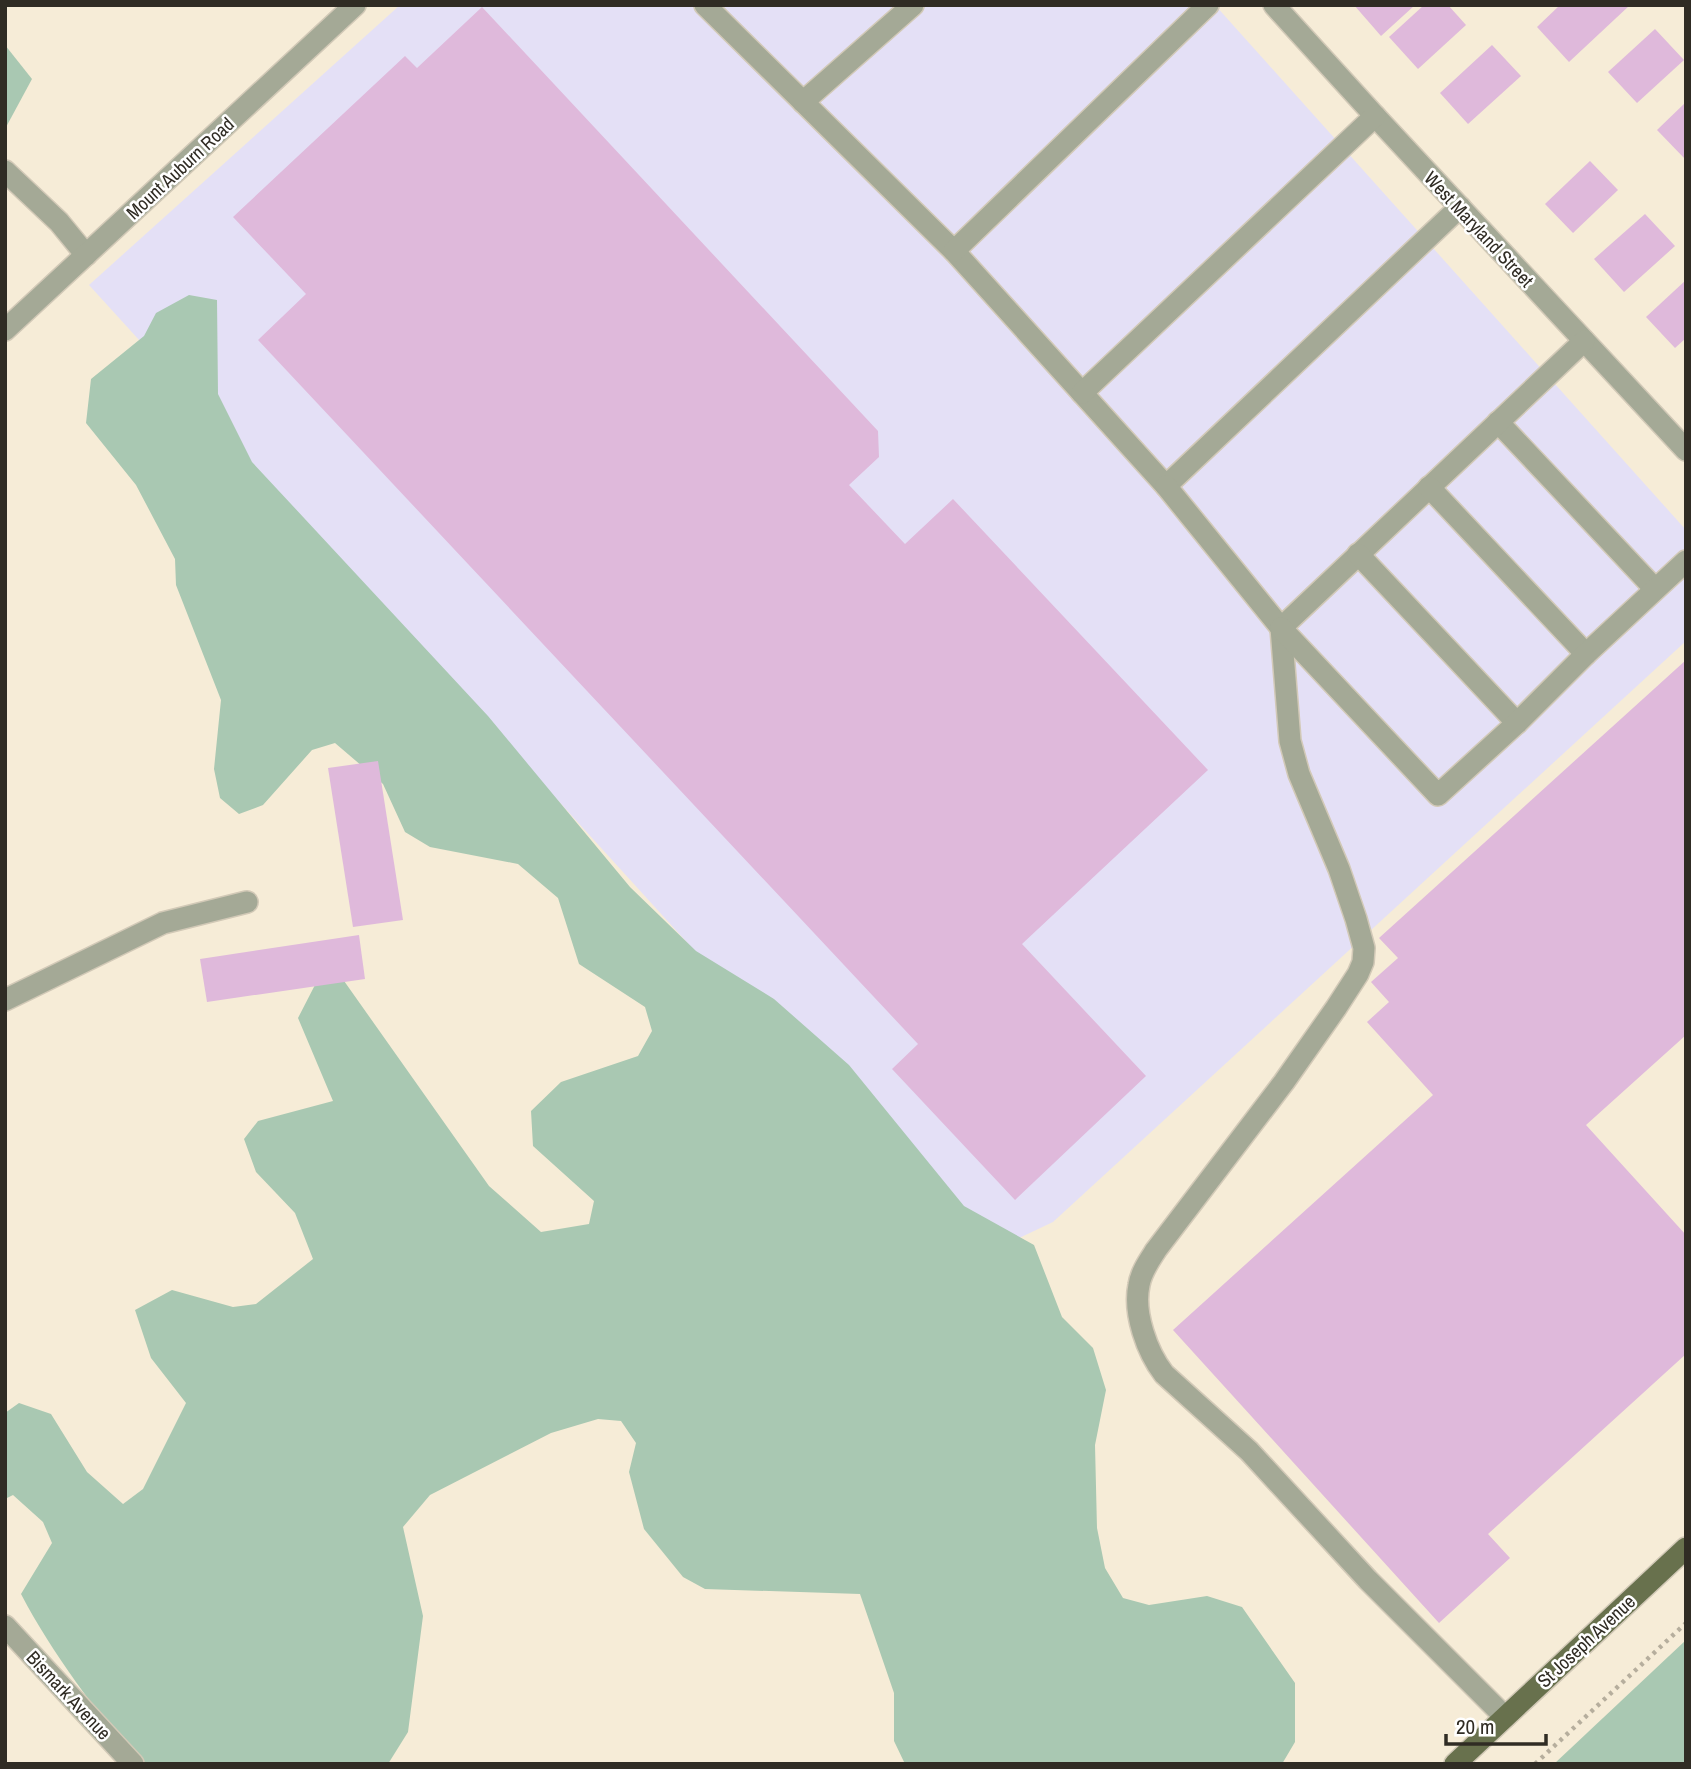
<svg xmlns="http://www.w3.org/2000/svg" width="1691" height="1769" viewBox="0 0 1691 1769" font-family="'Archivo Narrow',sans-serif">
<rect width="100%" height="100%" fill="#f6ecd7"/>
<polygon fill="#e4e0f6" points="400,5 1215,5 1686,530 1686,641 1053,1222 975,1259 89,285"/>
<g fill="#a9c8b2">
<polygon points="5,45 32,79 5,129"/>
<path d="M189 295 217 300 218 394 252 462 488 716 630 887 696 951 774 999 849 1065 964 1206 1034 1245 1062 1317 1093 1348 1106 1390 1095 1445 1097 1528 1105 1568 1123 1598 1149 1605 1207 1596 1242 1607 1295 1683V1742L1282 1764H905L894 1741V1693L860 1594 705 1589 683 1577 644 1529 629 1472 636 1443 621 1421 598 1419 551 1433 430 1495 403 1527 423 1616 408 1732 388 1764H140C96 1711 53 1655 21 1594L52 1543 43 1522 13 1495 5 1499V1413L19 1403 51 1414 87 1472 123 1504 143 1489 186 1403 151 1358 135 1310 172 1290 233 1307 256 1304 313 1259 295 1213 256 1172 244 1139 258 1121 333 1101 298 1018 316 983 337 971 489 1186 541 1232 589 1224 594 1201 533 1146 531 1111 561 1082 638 1056 652 1031 645 1007 579 964 558 898 518 864 430 847 405 832 383 784 335 743 312 750 263 805 239 814 220 798 214 769 221 700 176 585 175 559 136 485 86 423 91 379 144 336 156 313Z"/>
<polygon points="1686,1640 1686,1764 1554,1764"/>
</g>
<g fill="#dfb9db">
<polygon points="1354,5 1415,5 1381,36"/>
<polygon points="1424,5 1448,5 1466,25 1418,69 1389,37"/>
<polygon points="1560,5 1630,5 1569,62 1537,27"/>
<polygon points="482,7 878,431 879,457 849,485 905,544 953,499 1208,770 1022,944 1146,1076 1015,1200 892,1069 918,1044 258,340 306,294 233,217 405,56 417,68"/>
<polygon points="1655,29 1684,60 1637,103 1608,72"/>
<polygon points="1492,45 1521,76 1468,124 1440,93"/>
<polygon points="1686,102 1686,160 1657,130"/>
<polygon points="1590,161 1618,190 1573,233 1545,204"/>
<polygon points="1645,214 1675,246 1624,292 1594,259"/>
<polygon points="1686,280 1686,338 1675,348 1646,317"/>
<polygon points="1686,660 1686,1035 1586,1125 1686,1235 1686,1354 1488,1534 1510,1558 1439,1623 1173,1330 1433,1095 1367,1022 1389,1002 1371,982 1398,958 1379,938"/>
<polygon points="378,761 403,920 353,927 328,768"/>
<polygon points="359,935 365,979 207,1002 200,959"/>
</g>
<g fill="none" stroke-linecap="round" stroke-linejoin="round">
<defs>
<g id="minor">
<polyline points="705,5 954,251 1166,486 1460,207"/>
<polyline points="1274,5 1375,116 1686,450"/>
<polyline points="803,102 913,5"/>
<polyline points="5,171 59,222 86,255"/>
<polyline points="954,251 1208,5"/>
<polyline points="5,330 355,5"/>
<polyline points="1082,393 1375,116"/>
<polyline points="1498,422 1655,589"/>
<polyline points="1166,486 1281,628 1584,341"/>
<polyline points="1429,487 1586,654"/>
<polyline points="1358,554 1517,723"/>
<path d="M1281 628 1290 741 1299 774 1339 869 1356 919 1364 948 1363 962 1358 974 1336 1008 1284 1082 1156 1250C1149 1261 1141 1272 1139 1285 1133 1313 1147 1352 1164 1374L1249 1451 1368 1580 1505 1717"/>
<polyline points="1281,628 1438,795 1517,723 1586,654 1686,561"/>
<polyline points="5,1000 163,923 247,902"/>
<polyline points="5,1626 133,1764"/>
</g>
<polyline id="major" points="1455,1764 1686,1548"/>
</defs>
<use href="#minor" stroke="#d2c9b7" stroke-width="24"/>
<use href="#major" stroke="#d2c9b7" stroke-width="24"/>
<polyline stroke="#b6ae9d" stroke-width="4.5" stroke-dasharray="3.5 5" stroke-linecap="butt" points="1535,1764 1686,1623"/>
<use href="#minor" stroke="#a4a996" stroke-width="21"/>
<use href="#major" stroke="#68714d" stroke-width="21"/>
</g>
<g text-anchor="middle" stroke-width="5" stroke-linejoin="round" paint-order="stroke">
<g font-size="19" fill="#302c24" stroke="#fff">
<text transform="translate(180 168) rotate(-43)" y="7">Mount Auburn Road</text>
<text transform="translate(1479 229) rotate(47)" y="7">West Maryland Street</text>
<text transform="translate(1586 1641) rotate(-43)" y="7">St Joseph Avenue</text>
<text transform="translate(69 1695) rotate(47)" y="7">Bismark Avenue</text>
</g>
</g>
<rect width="1691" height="1769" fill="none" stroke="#302c24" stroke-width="14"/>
<path d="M1446 1734v10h100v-10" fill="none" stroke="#302c24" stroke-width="3.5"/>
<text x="1456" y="1734" font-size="21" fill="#302c24" stroke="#ffffff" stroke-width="5" paint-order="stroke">20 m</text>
</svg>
